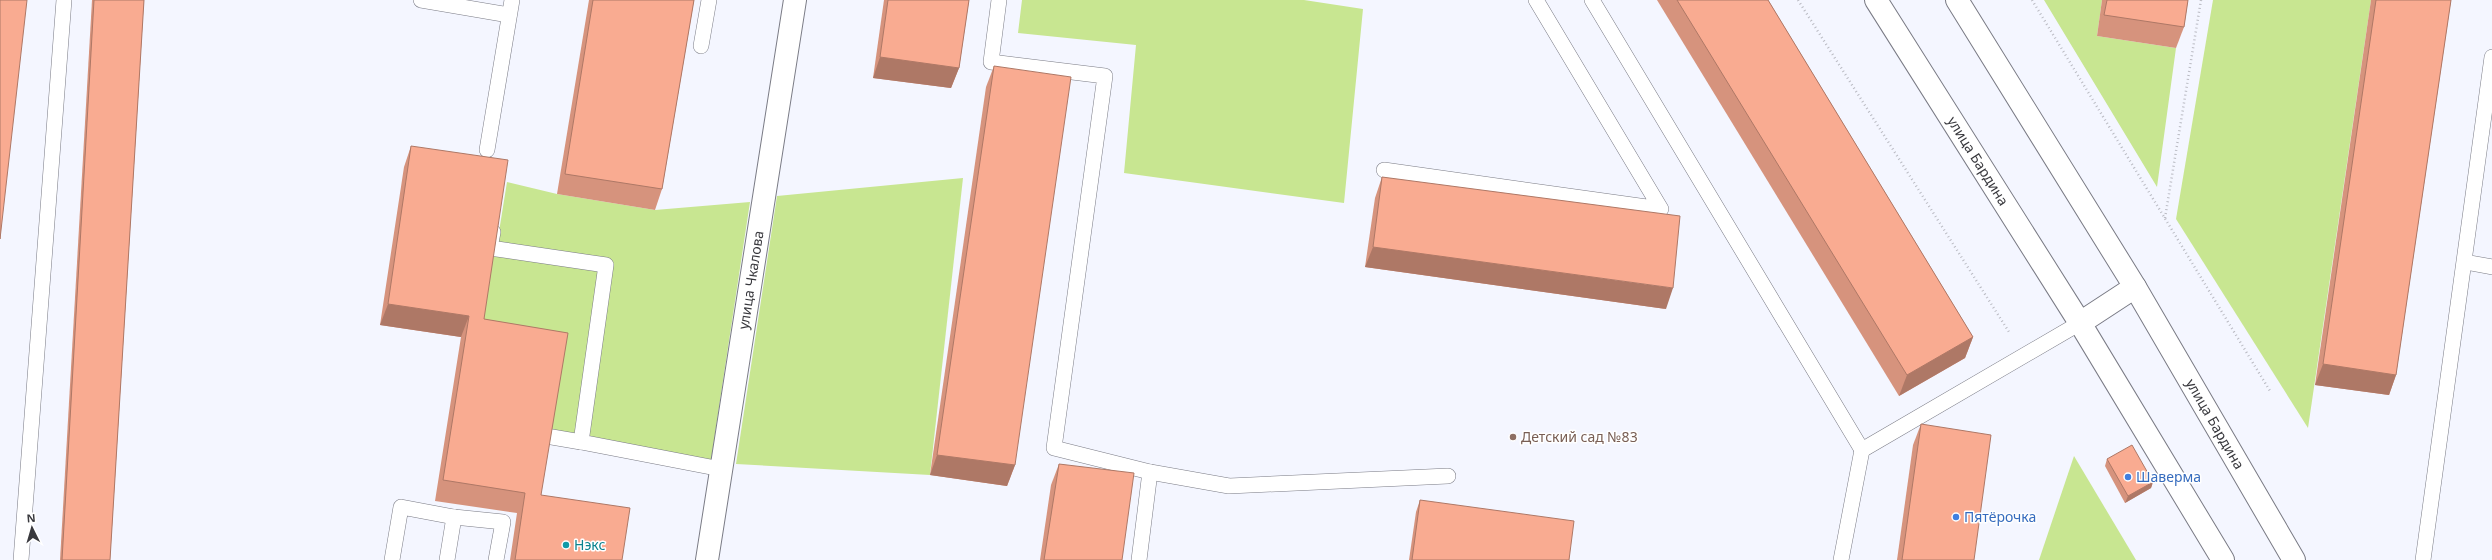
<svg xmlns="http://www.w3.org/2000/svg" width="2492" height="560" viewBox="0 0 2492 560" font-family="'Noto Sans',sans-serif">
<rect width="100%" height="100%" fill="#f4f6ff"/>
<g fill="#c8e691">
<polygon points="1022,0 1304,0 1363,9 1344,203 1124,173 1136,45 1018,33"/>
<polygon points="2044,0 2102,0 2097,36 2176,48 2157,187"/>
<polygon points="2213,0 2371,0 2308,428 2176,219"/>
<polygon points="963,178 930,475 736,464 777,196"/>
<polygon points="507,182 557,194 655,210 750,202 711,460 588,438 612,260 497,244"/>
<polygon points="489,254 598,271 575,435 547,430 476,339"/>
<polygon points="2074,456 2136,560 2039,560"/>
</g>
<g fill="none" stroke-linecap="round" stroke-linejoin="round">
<defs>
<g id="service">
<polyline points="421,0 509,15"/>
<polyline points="999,0 991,62 1105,76 1054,448 1150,472 1229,486 1448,476"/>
<polyline points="1592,0 1862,450 2080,323"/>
<polyline points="701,46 709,0"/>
<polyline points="487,150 512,0"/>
<polyline points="1384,170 1661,209 1536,0"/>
<polyline points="493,232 490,248 606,265 581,442 721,469"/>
<polyline points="2465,262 2492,267"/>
<polyline points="546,436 581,442"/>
<polyline points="21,560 64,0"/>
<polyline points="392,560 401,507 454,517 503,522 496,560"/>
<polyline points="447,560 454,517"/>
<polyline points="1139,560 1150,472"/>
<polyline points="1841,560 1862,450"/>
<polyline points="2423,560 2492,57"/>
</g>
<polyline id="tertiary" points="707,560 795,0"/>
<g id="secondary">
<polyline points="1876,0 2080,323 2223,560"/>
<polyline points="1957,0 2135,287 2294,560"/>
<polyline points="2080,323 2135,287"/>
</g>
</defs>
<use href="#service" stroke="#7a7b85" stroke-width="16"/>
<use href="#tertiary" stroke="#7a7b85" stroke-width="24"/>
<use href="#secondary" stroke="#7a7b85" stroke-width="24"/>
<g stroke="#babbc3" stroke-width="2.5" stroke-dasharray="1 3" stroke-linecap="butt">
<polyline points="1798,0 2009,332"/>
<polyline points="2032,0 2270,391"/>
<polyline points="2165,218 2201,0"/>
</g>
<use href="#service" stroke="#fff" stroke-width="15"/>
<use href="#tertiary" stroke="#fff" stroke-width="22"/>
<use href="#secondary" stroke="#fff" stroke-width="22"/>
</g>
<g fill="#d6937d">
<polygon points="92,0 144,0 110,560 60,560"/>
<polygon points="589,0 694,0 662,189 655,210 557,194"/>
<polygon points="884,0 969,0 959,68 951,88 873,78"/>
<polygon points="1657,0 1768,0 1973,337 1965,358 1899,396"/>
<polygon points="2102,0 2188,0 2184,27 2176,48 2097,36"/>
<polygon points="2371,0 2451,0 2396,375 2389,395 2315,385"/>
<polygon points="994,66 1015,465 1007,486 930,475 986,87"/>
<polygon points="411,146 484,319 541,495 622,560 510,560 517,513 435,501 461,337 380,325 404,167"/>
<polygon points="1382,177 1666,309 1365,267 1375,198"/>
<polygon points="1921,424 1974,560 1897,560 1913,445"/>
<polygon points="2107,459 2153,482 2151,488 2125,503 2105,466"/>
<polygon points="1059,464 1122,560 1040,560 1051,485"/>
<polygon points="1420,500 1569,560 1409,560 1416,512"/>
</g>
<g fill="#ae7866">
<polygon points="880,57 959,68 951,88 873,78"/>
<polygon points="1373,247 1673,288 1666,309 1365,267"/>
<polygon points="388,304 469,316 461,337 380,325"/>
<polygon points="1973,337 1965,358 1899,396 1907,375"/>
<polygon points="2323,364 2396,375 2389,395 2315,385"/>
<polygon points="937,455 1015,465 1007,486 930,475"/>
<polygon points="2153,482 2151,488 2125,503 2128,496"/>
</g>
<g fill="#f9ab91" stroke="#ae7866">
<polygon points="0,0 27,0 0,239"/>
<polygon points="94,0 144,0 110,560 62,560"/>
<polygon points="593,0 694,0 662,189 565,174"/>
<polygon points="888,0 969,0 959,68 880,57"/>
<polygon points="1677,0 1768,0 1973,337 1907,375"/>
<polygon points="2107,0 2188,0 2184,27 2104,15"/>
<polygon points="2376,0 2451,0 2396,375 2323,364"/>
<polygon points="994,66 1071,77 1015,465 937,455"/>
<polygon points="411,146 508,160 484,319 568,333 541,495 630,508 622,560 515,560 525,493 443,480 469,316 388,304"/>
<polygon points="1382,177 1680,216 1673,288 1373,247"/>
<polygon points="1921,424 1991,435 1974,560 1902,560"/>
<polygon points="2132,445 2153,482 2128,496 2107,459"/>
<polygon points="1059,464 1134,473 1122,560 1044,560"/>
<polygon points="1420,500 1574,521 1569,560 1412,560"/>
</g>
<circle fill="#8d6e63" stroke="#fff" stroke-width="1.5" cx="1513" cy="437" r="4"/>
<g fill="#3f7fe0" stroke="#fff" stroke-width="1.5">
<circle cx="2128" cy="477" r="4"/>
<circle cx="1956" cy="517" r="4"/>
</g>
<circle fill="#0f9aa8" stroke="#fff" stroke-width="1.5" cx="566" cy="545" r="4"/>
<g text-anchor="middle" stroke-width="3" stroke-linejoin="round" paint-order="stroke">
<g font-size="14" fill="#38383d" stroke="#fff">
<text transform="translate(1978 161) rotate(58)" y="5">улица Бардина</text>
<text transform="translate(751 280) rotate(-81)" y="5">улица Чкалова</text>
<text transform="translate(2215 424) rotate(60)" y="5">улица Бардина</text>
</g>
<g font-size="14" fill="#785e54" stroke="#fff" text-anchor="start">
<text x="1521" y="442">Детский сад №83</text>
</g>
<g font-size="14" fill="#366cbe" stroke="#fff" text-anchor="start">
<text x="2136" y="482">Шаверма</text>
<text x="1964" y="522">Пятёрочка</text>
</g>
<g font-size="14" fill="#0d838f" stroke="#fff" text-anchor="start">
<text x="574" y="550">Нэкс</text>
</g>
</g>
<g transform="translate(32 528) rotate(355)" stroke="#ffffff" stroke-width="3" paint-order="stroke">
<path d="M0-3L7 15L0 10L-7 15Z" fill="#38383d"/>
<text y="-6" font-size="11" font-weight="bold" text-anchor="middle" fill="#38383d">N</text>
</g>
</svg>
